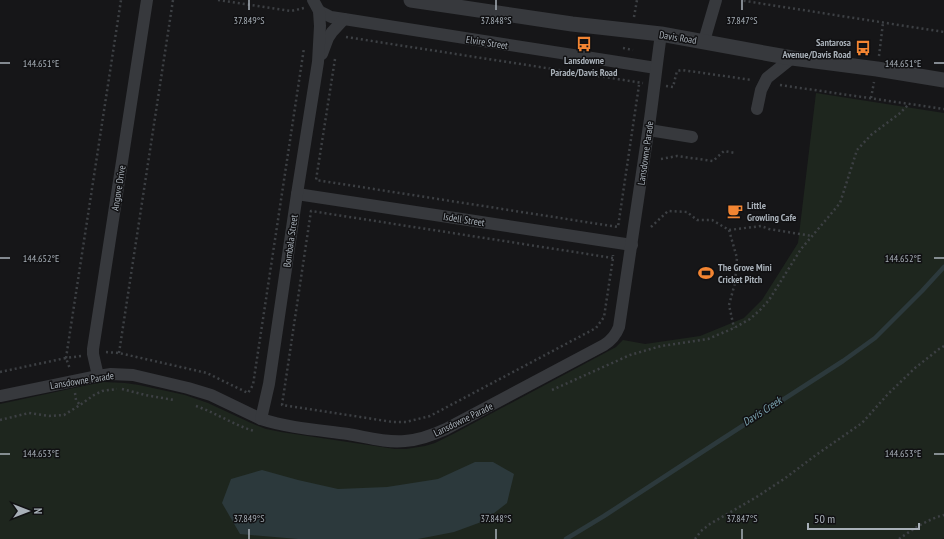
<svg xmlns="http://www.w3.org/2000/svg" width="944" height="539" viewBox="0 0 944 539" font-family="'PT Sans Narrow',sans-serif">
<rect width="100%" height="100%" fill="#161618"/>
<polygon fill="#1e261e" points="816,93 944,113 944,538 942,539 0,539 0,404 88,385 104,382 125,383 139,385 185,395 208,403 251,423 266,429 281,432 395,449 406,449 425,446 435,443 455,433 616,347 623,340 645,344 700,336 744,318 762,300 798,243"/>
<polygon fill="#2c393c" points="475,462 493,462 514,474 507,503 484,521 454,532 418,539 298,539 240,534 222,503 231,479 262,470 298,480 338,489 387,487 438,479"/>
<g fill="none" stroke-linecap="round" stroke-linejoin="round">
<polyline stroke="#2c393c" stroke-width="4.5" points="566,539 604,516 716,443 843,361 875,338 922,291 944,267"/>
<g stroke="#3d4044" stroke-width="2.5" stroke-dasharray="2 3" stroke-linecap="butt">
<polyline points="218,0 291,11 304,8"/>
<polyline points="744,0 745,1 944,32"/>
<polyline points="634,17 637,0"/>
<polyline points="346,37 643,83"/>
<polyline points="623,48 633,50"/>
<polyline points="879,56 883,23"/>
<polyline points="335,59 316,180 618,227 639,85"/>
<polyline points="780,85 944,109"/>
<polyline points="666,86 673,87 677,71 682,70 752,80"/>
<polyline points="871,98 874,82"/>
<polyline points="661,159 677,156 713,161 724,151 735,153"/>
<polyline points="651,227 668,211 687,212 697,220 712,220 729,230 761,226 769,229 812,236"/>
<polyline points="729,230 737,258 735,283 729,305 734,328"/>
<polyline points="613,258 311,211 282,405 393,422 406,422 430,416 596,328 604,317 613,258 613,255"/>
<polyline points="106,352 119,353 207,373 215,377 248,393 253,385 304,48"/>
<polyline points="119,353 173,0"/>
<polyline points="81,356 66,358 121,0"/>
<polyline points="0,372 66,358 70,369"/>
<polyline points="122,389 145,395 174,400"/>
<polyline points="552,390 630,355 661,346 708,339 734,328 750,319 760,310 769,300 801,249 825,221 840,203 857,150 871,135 899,114 909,104"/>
<polyline points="75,393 76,400 80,405"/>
<path d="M196 406C216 413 234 425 254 431"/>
<polyline points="0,420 29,413 49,416 64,415 80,405 94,395 102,391 117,389"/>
<polyline points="695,539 701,531 710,524 755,498 784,479 816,455 862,423 888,394 915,368 939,349 944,346"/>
<path d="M899 539C913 529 928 519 944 515"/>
</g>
<g stroke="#37393d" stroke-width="12">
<polyline points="319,11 331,17 344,19 656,68"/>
<polyline points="704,41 716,0"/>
<polyline points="322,54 328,38 332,32 344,19"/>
<polyline points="757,109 761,90 767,78 792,58"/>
<polyline points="649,130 692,137"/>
<polyline points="297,194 632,245"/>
<polyline points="98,376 93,354 93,349 147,0"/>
<path d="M0 396 98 376 111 374 133 375 188 388 211 395 261 419C289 428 319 430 348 434 366 437 386 443 405 441 419 440 433 435 446 429L604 345C612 340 616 335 619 327 630 257 640 188 650 119 654 90 657 62 661 34"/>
<polyline points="261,419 269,384 297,194 318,62 320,26 319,11 313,0"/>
</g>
<polyline stroke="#37393d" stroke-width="15" points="411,0 572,24 661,34 792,58 877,69 944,80"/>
</g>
<path fill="none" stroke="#a8b0b8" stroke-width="1.5" d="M249 0V10M496 0V10M742 0V10M0 63H10M934 63H944M0 258H10M934 258H944M0 454H10M934 454H944M249 529V539M496 529V539M742 529V539"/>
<defs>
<symbol id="bus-bare" viewBox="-9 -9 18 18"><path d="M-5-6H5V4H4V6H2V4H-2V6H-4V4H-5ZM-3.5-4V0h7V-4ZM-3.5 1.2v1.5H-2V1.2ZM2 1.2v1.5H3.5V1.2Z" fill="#f38532" stroke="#111113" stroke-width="2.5" paint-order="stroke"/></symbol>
<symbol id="cafe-bare" viewBox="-9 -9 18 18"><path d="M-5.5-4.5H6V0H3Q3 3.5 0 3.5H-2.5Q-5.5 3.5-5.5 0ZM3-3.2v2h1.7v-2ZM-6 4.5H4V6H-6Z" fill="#f38532" stroke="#111113" stroke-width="2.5" paint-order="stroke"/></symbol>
<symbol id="stadium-bare" viewBox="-9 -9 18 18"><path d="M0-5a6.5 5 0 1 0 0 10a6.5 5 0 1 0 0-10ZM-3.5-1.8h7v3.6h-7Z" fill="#f38532" stroke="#111113" stroke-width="2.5" paint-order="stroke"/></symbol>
</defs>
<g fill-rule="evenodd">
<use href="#bus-bare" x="573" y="33" width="22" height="22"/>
<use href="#bus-bare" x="852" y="37" width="22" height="22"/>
<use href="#cafe-bare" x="724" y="200" width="22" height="22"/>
<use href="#stadium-bare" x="695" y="262" width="22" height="22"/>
</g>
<g text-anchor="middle" stroke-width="3" stroke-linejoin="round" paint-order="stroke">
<g font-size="10" fill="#a8b0b8" stroke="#111113">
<text transform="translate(678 37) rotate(9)" y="4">Davis Road</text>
<text transform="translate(487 42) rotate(9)" y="4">Elvire Street</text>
<text transform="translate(645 153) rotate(-82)" y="4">Lansdowne Parade</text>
<text transform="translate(118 188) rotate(-81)" y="4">Angove Drive</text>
<text transform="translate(464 219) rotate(9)" y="4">Isdell Street</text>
<text transform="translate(290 241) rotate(-82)" y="4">Bombala Street</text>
<text transform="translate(82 380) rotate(-9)" y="4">Lansdowne Parade</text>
<text transform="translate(463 419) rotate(-26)" y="4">Lansdowne Parade</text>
</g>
<g font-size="10" font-weight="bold" fill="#a8b0b8" stroke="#111113" text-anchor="start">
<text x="851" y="46" text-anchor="end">Santarosa<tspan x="851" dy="12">Avenue/Davis Road</tspan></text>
<text x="584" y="64" text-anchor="middle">Lansdowne<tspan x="584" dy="12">Parade/Davis Road</tspan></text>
<text x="747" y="209">Little<tspan x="747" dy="12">Growling Cafe</tspan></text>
<text x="718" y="271">The Grove Mini<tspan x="718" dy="12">Cricket Pitch</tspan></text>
</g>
<g font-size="11" font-style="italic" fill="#7ea7b3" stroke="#111113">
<text transform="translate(762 411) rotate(-33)" y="4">Davis Creek</text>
</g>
</g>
<g font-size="10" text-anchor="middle" fill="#a8b0b8" stroke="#111113" stroke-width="3" stroke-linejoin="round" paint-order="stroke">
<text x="249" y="24">37.849°S</text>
<text x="496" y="24">37.848°S</text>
<text x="742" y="24">37.847°S</text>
<text x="903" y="67">144.651°E</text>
<text x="41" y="67">144.651°E</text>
<text x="903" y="262">144.652°E</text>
<text x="41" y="262">144.652°E</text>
<text x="903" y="457">144.653°E</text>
<text x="41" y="457">144.653°E</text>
<text x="249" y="522">37.849°S</text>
<text x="496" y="522">37.848°S</text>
<text x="742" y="522">37.847°S</text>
</g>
<g transform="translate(28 511) rotate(90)" stroke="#111113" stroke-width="3" paint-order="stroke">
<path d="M0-3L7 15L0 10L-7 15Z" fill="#a8b0b8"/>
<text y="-6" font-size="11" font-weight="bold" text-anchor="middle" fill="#a8b0b8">N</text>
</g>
<path d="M808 523v6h111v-6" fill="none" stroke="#a8b0b8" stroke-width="2"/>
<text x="814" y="523" font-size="12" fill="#a8b0b8" stroke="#111113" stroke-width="3" paint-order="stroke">50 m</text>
</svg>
